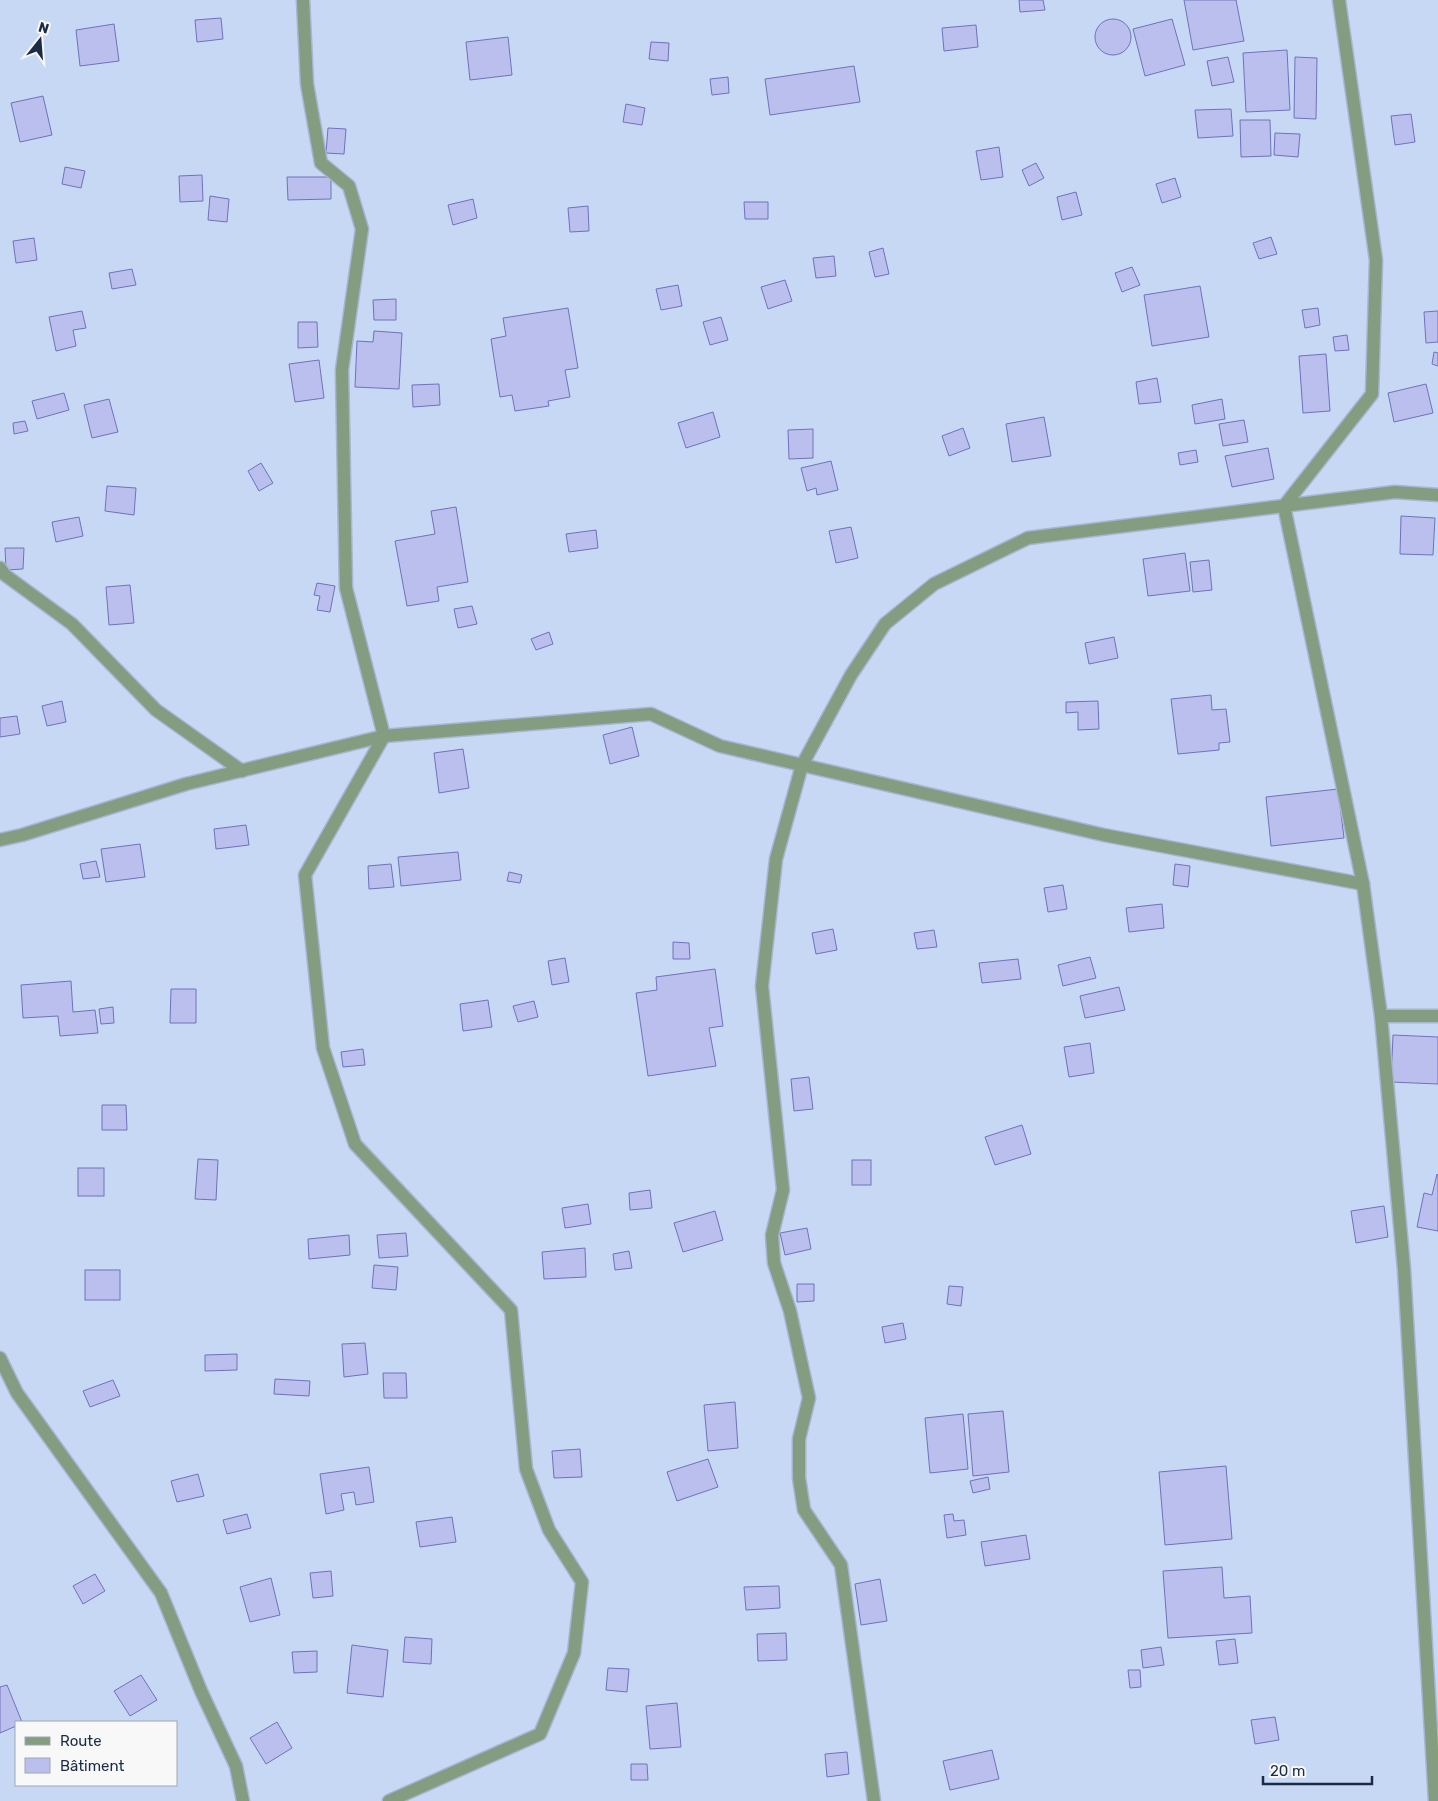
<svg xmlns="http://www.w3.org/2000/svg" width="1438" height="1801" viewBox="0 0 1438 1801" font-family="Rubik,sans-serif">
<rect width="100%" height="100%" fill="#c7d8f5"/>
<g fill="#bbbfed" stroke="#6f72ba">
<polygon points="1019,0 1043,0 1045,10 1020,12"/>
<polygon points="1184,0 1236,0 1244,41 1193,50"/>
<polygon points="221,18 223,39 197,42 195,20"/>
<polygon points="1172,19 1185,65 1145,76 1133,29"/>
<circle cx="1113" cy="37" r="18"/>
<polygon points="114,24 119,61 80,66 76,30"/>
<polygon points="976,25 978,47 944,51 942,28"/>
<polygon points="508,37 512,75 470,80 466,42"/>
<polygon points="651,42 669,43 668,61 649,59"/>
<polygon points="1287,50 1290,110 1246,112 1243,53"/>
<polygon points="1228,57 1234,82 1212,86 1207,61"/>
<polygon points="1295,57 1317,58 1316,119 1294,118"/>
<polygon points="854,66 860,102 770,115 765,79"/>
<polygon points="728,77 729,93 712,95 710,79"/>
<polygon points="43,96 52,135 20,142 11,103"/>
<polygon points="626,104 645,108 642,125 623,122"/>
<polygon points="1231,109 1233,136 1198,138 1195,110"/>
<polygon points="1411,114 1415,142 1395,145 1391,116"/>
<polygon points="1240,120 1270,120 1271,156 1241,157"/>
<polygon points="328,128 346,129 344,154 326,153"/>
<polygon points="1275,133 1300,134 1298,157 1274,155"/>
<polygon points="999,147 1003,177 981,180 976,151"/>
<polygon points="1036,163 1044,178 1029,186 1022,170"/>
<polygon points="65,167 85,171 81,188 62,184"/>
<polygon points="202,175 203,201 180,202 179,176"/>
<polygon points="287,177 331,177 331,199 288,200"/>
<polygon points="1175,178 1181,197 1162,203 1156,184"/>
<polygon points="1076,192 1082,215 1062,220 1057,197"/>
<polygon points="210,196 229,199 227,222 208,220"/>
<polygon points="473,199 477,218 453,225 448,205"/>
<polygon points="744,202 768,202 768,219 745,219"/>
<polygon points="588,206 589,231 570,232 568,208"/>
<polygon points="1271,237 1277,254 1259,259 1253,243"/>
<polygon points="34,238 37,260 16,263 13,241"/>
<polygon points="883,248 889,274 875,277 869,252"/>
<polygon points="834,256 836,276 816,278 813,258"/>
<polygon points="1132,267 1140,285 1122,292 1115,273"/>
<polygon points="132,269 136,285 112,289 109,273"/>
<polygon points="785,280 792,301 768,309 761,287"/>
<polygon points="678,285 682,306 661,310 656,289"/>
<polygon points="1200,286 1209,337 1152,346 1144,295"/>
<polygon points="396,299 396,320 374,320 373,300"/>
<polygon points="568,308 578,368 565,370 570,397 548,401 549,406 515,411 512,395 500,397 491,339 506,336 503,318"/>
<polygon points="1318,308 1320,325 1305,328 1302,310"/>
<polygon points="82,311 86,328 73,330 76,346 56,351 49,317"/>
<polygon points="1438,311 1438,342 1426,343 1424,312"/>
<polygon points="721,317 728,340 710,345 703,322"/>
<polygon points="298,322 317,322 318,347 298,348"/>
<polygon points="374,331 402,333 399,389 355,387 357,341 373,342"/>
<polygon points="1347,335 1349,350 1335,351 1333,337"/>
<polygon points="1434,352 1438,353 1438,366 1432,364"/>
<polygon points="1326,354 1330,411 1303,413 1299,356"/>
<polygon points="319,360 324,398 295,402 289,364"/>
<polygon points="1157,378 1161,402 1139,404 1136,382"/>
<polygon points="439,384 440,405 413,407 412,385"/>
<polygon points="1426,384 1433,413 1394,422 1388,393"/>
<polygon points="64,393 69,410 37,419 32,401"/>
<polygon points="109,399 118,432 92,438 84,405"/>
<polygon points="1222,399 1225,419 1195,424 1192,405"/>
<polygon points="713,412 720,437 686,448 678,423"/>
<polygon points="1044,417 1051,456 1012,462 1006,424"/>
<polygon points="1244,420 1248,442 1223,446 1219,424"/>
<polygon points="25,421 28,431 14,434 13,423"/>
<polygon points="963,428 970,448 949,456 942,436"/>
<polygon points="813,429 813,458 789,459 788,430"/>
<polygon points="1268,448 1274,479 1232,487 1225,456"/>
<polygon points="1196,450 1198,462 1180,465 1178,453"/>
<polygon points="831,461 838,490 817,495 816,488 807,491 801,468"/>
<polygon points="261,463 273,483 259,491 248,471"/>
<polygon points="107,486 136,488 134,515 105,511"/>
<polygon points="456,507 468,582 437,587 439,601 407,606 395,541 435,534 431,511"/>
<polygon points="1401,516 1435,518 1433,555 1400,554"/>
<polygon points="79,517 83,536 56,542 52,522"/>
<polygon points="851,527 858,558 836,563 829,531"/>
<polygon points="596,530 598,548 569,552 566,534"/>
<polygon points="5,548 24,548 23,569 6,570"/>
<polygon points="1185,553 1190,591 1148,596 1143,559"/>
<polygon points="1209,560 1212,590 1193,592 1190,562"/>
<polygon points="317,583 335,586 330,612 317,610 320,596 314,595"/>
<polygon points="130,585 134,623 109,625 106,587"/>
<polygon points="472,606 477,624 458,628 454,609"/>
<polygon points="549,632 553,644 536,650 531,639"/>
<polygon points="1114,637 1118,658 1089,664 1085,643"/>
<polygon points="1211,695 1212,710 1226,709 1230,742 1219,743 1219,750 1178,754 1171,699"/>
<polygon points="62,701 66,722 47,726 42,706"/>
<polygon points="1098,701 1099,729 1078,730 1078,712 1066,713 1066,702"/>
<polygon points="17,716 20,734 0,737 0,718"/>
<polygon points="632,727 639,756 610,764 603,735"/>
<polygon points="463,749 469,788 439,793 434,753"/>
<polygon points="1338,789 1344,838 1271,846 1266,797"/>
<polygon points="246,825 249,845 216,849 214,829"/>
<polygon points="140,844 145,877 106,882 101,849"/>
<polygon points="458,852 461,880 401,886 398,857"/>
<polygon points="96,861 100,877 83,879 80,864"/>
<polygon points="391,864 394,887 369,889 368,866"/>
<polygon points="1175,864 1190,866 1188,887 1173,885"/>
<polygon points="509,872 522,875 520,883 507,881"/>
<polygon points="1063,885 1067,909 1048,912 1044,888"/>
<polygon points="1162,904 1164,928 1129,932 1126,908"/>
<polygon points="833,929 837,950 816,954 812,933"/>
<polygon points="934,930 937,947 917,949 914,933"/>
<polygon points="673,942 689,943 690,959 673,959"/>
<polygon points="1090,957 1096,978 1063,986 1058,965"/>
<polygon points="565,958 569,982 552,985 548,961"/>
<polygon points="1018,959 1021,979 982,983 979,963"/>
<polygon points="715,969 723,1026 709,1028 716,1066 648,1076 636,993 657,990 656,977"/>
<polygon points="71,981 73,1012 95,1010 98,1033 60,1036 58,1016 23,1018 21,985"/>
<polygon points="1119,987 1125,1010 1085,1018 1080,996"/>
<polygon points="171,989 196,989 196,1023 170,1023"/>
<polygon points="488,1000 492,1027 463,1031 460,1004"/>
<polygon points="534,1001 538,1017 518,1022 513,1006"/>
<polygon points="113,1007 114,1023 101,1024 99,1009"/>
<polygon points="1393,1035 1438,1037 1438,1084 1391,1082"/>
<polygon points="1090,1043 1094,1073 1069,1077 1064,1047"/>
<polygon points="363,1049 365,1065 343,1067 341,1052"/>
<polygon points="809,1077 813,1109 794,1111 791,1079"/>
<polygon points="102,1105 126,1105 127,1130 102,1130"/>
<polygon points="1022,1125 1031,1154 995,1165 985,1137"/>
<polygon points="198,1159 218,1160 216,1200 195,1199"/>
<rect x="852" y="1160" width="19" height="25"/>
<rect x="78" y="1168" width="26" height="28"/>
<polygon points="1437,1174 1438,1175 1438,1231 1417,1227 1424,1193 1432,1195"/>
<polygon points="650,1190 652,1208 630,1210 629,1193"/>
<polygon points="588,1204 591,1224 565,1228 562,1208"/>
<polygon points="1384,1206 1388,1237 1356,1243 1351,1211"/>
<polygon points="715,1211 723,1240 683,1252 674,1223"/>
<polygon points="807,1228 811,1249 785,1255 780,1233"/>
<polygon points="406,1233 408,1256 379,1258 377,1235"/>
<polygon points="349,1235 350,1255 309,1259 308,1239"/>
<polygon points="585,1248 586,1277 544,1279 542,1252"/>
<polygon points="629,1251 632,1268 615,1270 613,1254"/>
<polygon points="374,1265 398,1267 396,1290 372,1288"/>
<rect x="85" y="1270" width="35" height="30"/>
<polygon points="797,1284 814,1284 814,1301 797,1302"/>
<polygon points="949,1286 963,1287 961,1306 947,1304"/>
<polygon points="903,1323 906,1339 885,1343 882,1327"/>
<polygon points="365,1343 368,1374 344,1377 342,1344"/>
<polygon points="237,1354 237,1370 205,1371 205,1355"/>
<polygon points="383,1373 406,1373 407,1398 384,1398"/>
<polygon points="275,1379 310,1381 309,1396 274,1394"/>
<polygon points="113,1380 120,1396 90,1407 83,1391"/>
<polygon points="735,1402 738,1448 708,1451 704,1405"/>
<polygon points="1003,1411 1009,1472 973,1476 968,1414"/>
<polygon points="963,1414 968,1469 930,1473 925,1418"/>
<polygon points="580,1449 582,1477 554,1478 552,1451"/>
<polygon points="708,1459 718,1487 677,1501 667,1472"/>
<polygon points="1226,1466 1232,1539 1165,1545 1159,1472"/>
<polygon points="369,1467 374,1502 356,1505 354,1492 341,1494 344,1510 326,1514 320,1474"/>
<polygon points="198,1474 204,1496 177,1502 171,1481"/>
<polygon points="988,1477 990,1489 973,1493 970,1481"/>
<polygon points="247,1514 251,1528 227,1534 223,1520"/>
<polygon points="953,1514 954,1521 964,1520 966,1535 947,1538 944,1515"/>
<polygon points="452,1517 456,1542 420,1547 416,1522"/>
<polygon points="1026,1535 1030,1559 985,1566 981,1542"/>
<polygon points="1222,1567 1224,1598 1250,1596 1252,1633 1168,1638 1163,1571"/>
<polygon points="331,1571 333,1596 313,1598 310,1573"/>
<polygon points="95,1574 105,1591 83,1604 73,1586"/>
<polygon points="271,1578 280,1615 250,1622 240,1587"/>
<polygon points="880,1579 887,1621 861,1625 855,1584"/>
<polygon points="779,1586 780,1608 746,1610 744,1587"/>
<polygon points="786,1633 787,1660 758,1661 757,1634"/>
<polygon points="405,1637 432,1639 431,1664 403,1662"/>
<polygon points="1235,1639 1238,1663 1219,1665 1216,1641"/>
<polygon points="352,1645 388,1650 383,1697 347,1693"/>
<polygon points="1161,1647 1164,1665 1143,1668 1141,1650"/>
<polygon points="317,1651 317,1672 294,1673 292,1652"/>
<polygon points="608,1668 629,1669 627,1692 606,1690"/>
<polygon points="1128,1670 1140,1670 1141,1687 1130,1688"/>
<polygon points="141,1675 157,1700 130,1716 114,1691"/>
<polygon points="7,1685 22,1722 16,1722 16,1726 0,1733 0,1687"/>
<polygon points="677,1703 681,1747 650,1749 646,1706"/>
<polygon points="1275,1717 1279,1740 1255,1744 1251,1720"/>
<polygon points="277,1722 292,1748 266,1764 250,1738"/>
<polygon points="992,1750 999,1779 950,1790 943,1761"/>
<polygon points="847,1752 849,1774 827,1777 825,1754"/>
<polygon points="631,1764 647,1764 648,1780 631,1780"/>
</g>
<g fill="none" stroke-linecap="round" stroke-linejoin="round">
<defs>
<g id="minor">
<polyline points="303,0 307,84 321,163 349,186 362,229 342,370 346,588 384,736 651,714 720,746 1104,835 1363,884"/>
<polyline points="1339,0 1376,260 1372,394 1284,506 1363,884 1381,1016 1404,1269 1435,1801"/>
<polyline points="0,568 5,575 72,624 156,710 242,771"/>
<polyline points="384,736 305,875 323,1048 355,1144 511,1310 526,1469 549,1530 582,1582 574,1653 540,1734 389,1801"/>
<polyline points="0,840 22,835 186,784 384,736"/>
<polyline points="1381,1016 1438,1016"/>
<polyline points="0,1358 17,1393 161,1593 201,1691 236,1766 243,1801"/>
<polyline points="874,1801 841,1565 804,1510 799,1478 799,1439 809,1398 790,1311 774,1263 772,1235 783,1190 762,986 776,859 802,765 851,675 885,624 934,584 1028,538 1395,492 1438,495"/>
</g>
</defs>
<use href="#minor" stroke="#a5b5d2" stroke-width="15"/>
<use href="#minor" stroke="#849c80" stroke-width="12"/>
</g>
<rect x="15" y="1721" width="162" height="65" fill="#f8f8f8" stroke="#a0a6b1"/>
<rect x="25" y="1737" width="25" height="8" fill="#849c80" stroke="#a0a6b1"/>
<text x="60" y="1746" font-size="15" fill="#1b2b46">Route</text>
<rect x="25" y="1758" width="25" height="15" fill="#bbbfed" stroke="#a0a6b1"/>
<text x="60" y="1771" font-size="15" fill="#1b2b46">Bâtiment</text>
<g transform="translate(40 40) rotate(17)" stroke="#f8f8f8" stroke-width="4" paint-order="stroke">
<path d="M0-4L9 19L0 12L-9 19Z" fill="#1b2b46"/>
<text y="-8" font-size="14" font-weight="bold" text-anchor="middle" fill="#1b2b46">N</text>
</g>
<path d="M1263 1776v8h109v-8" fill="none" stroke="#1b2b46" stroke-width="2.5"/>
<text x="1270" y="1776" font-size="15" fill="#1b2b46" stroke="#f8f8f8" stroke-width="4" paint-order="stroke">20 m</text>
</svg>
